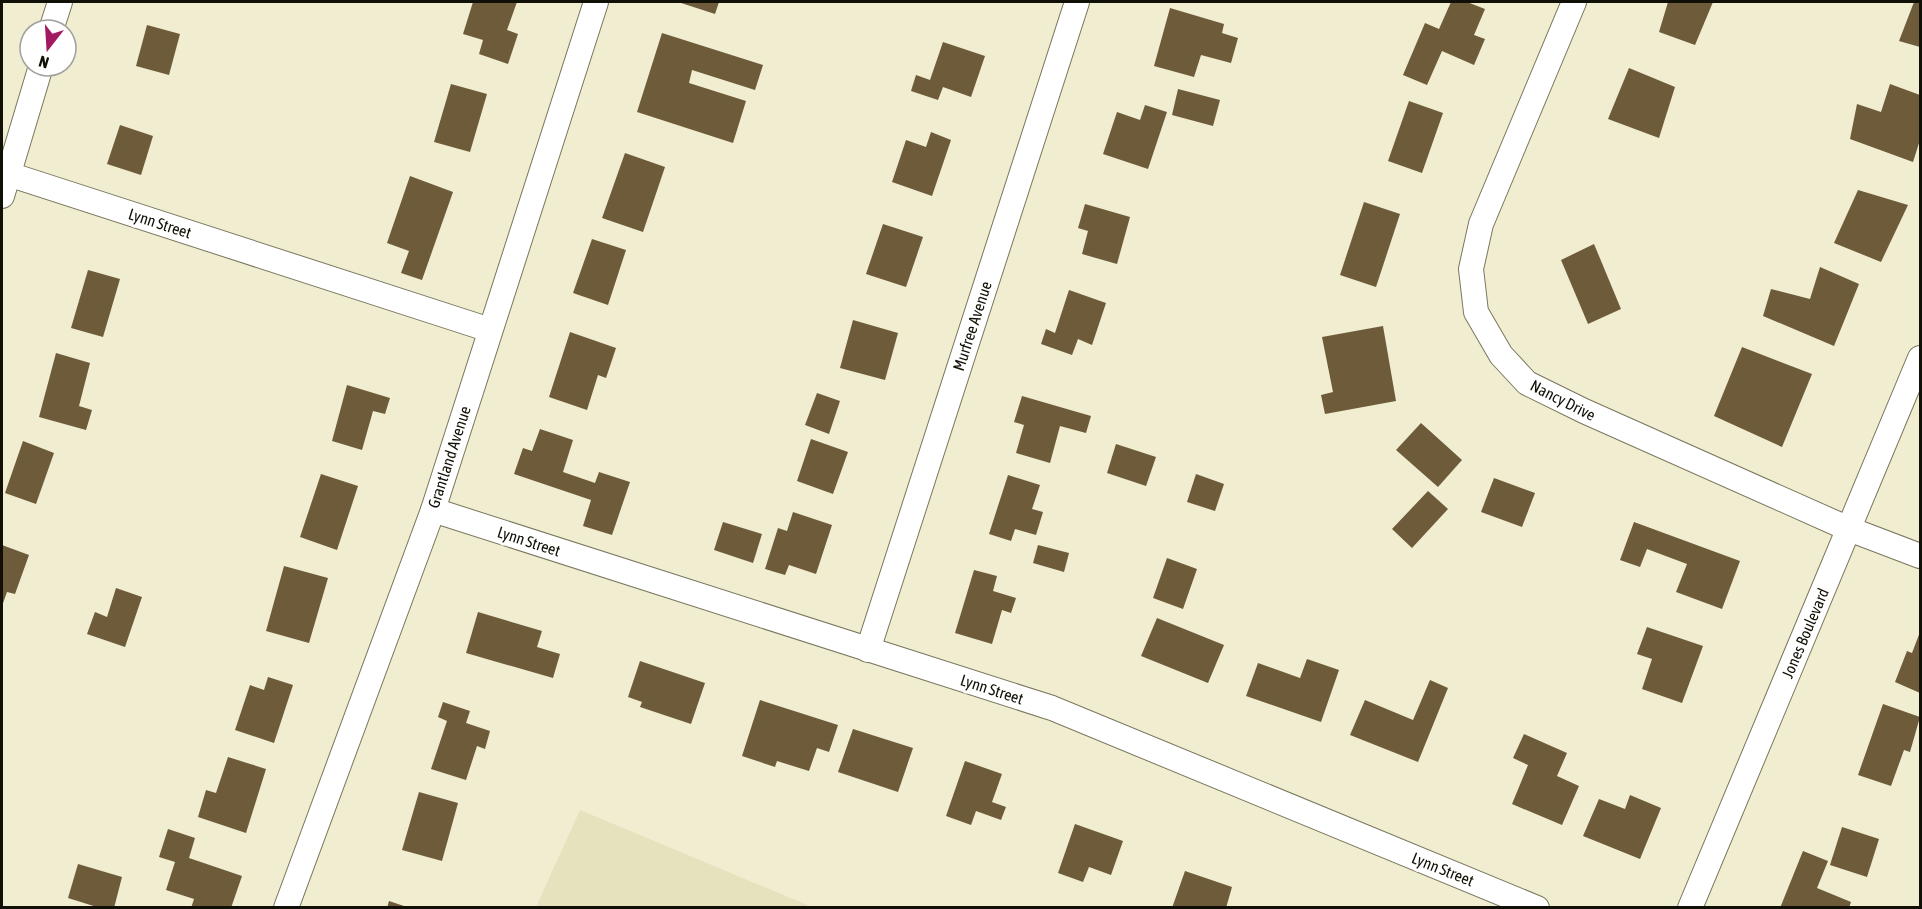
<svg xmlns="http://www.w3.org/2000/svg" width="1922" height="909" viewBox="0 0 1922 909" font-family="'Asap Condensed',sans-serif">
<rect width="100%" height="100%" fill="#f0edd1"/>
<polygon fill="#e6e2be" points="580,810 812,907 536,907"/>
<g fill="#6e5b3a">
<polygon points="473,2 517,2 507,30 518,34 508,64 479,54 483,40 463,34"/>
<polygon points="678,2 719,2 715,14"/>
<polygon points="1451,2 1467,2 1485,9 1474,35 1485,39 1474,65 1442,51 1427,85 1403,75 1425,23 1439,29"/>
<polygon points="1668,2 1713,2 1695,45 1659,32"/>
<polygon points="1914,2 1920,2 1920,47 1899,41"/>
<polygon points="1170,8 1224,24 1222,33 1238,38 1231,63 1201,55 1194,77 1154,66"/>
<polygon points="147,25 180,34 169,75 136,66"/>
<polygon points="662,33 763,65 755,90 692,70 689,83 746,101 733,143 637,112"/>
<polygon points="943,42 985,56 971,97 943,87 938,100 911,91 916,75 930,80"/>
<polygon points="1629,68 1675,87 1659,138 1608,119"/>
<polygon points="451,84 487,94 470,152 434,142"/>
<polygon points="1890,84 1920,95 1920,140 1913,162 1850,139 1857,104 1881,112"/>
<polygon points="1178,89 1220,100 1213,126 1172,115"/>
<polygon points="1409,101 1443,113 1422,173 1388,161"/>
<polygon points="1145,105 1167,112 1148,169 1103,154 1117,112 1140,120"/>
<polygon points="120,125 153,136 141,175 107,164"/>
<polygon points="931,132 951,140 932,196 892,182 906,140 926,147"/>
<polygon points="625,153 665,167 643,232 602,218"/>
<polygon points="410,176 453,192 422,280 401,273 409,251 387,243"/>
<polygon points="1858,190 1908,205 1881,262 1834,243"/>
<polygon points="1364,202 1400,214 1376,287 1340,275"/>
<polygon points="1085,204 1130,217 1117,264 1082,254 1088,231 1078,228"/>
<polygon points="883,224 923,237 906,287 866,274"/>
<polygon points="592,239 626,250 608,305 573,293"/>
<polygon points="1594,244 1621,309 1588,324 1561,260"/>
<polygon points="1820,267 1859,284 1834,346 1763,316 1771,289 1810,299"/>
<polygon points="88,270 120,279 103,337 71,328"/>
<polygon points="1069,290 1106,303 1092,345 1078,339 1072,355 1041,344 1046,329 1055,333"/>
<polygon points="853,320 898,333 885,380 840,368"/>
<polygon points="1383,326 1396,401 1325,414 1321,395 1333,392 1322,337"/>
<polygon points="570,332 616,348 606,378 598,375 587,410 549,397"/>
<polygon points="1742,347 1812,374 1782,447 1714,416"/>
<polygon points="56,353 90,363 79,406 92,410 86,430 39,417"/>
<polygon points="347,385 390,398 385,414 373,411 362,450 332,441"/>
<polygon points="817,393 840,401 829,434 805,425"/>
<polygon points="1022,396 1091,416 1086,433 1060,426 1050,463 1016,453 1024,425 1014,422"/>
<polygon points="1421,423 1462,460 1438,487 1396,450"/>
<polygon points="540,429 573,440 563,472 595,483 599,472 630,482 612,535 583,526 591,500 514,474 523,448 532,451"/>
<polygon points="811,439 848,452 833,494 797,481"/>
<polygon points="23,441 54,453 36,504 5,493"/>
<polygon points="1116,444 1156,457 1146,486 1107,473"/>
<polygon points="321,474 358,486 337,550 300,537"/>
<polygon points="1196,474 1224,484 1215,511 1187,502"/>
<polygon points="1008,475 1040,485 1032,509 1043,512 1036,535 1015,529 1011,541 989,534"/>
<polygon points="1494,478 1535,493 1522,527 1481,512"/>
<polygon points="1428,491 1448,509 1412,548 1392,529"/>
<polygon points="793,512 832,525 816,574 789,565 785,575 765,569 778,528 787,531"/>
<polygon points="723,522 762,534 753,563 714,550"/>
<polygon points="1634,522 1740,561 1722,609 1676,592 1687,564 1647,549 1640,567 1620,560"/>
<polygon points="2,545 29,555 15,594 7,592 2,606"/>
<polygon points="1038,545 1069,553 1064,572 1033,563"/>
<polygon points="1167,558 1197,569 1183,609 1153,598"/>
<polygon points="284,566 328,578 309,643 266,631"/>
<polygon points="974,570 997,576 993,591 1016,598 1011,613 1002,610 992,644 955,633"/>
<polygon points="116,588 142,597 125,647 87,634 95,612 107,617"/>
<polygon points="478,612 542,631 537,647 560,654 553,678 466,653"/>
<polygon points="1157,618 1224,645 1208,683 1141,656"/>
<polygon points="1647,627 1703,646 1682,703 1642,689 1652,659 1637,654"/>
<polygon points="1920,632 1920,693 1895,682 1907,651 1912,653"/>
<polygon points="1307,659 1339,670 1321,722 1246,696 1258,663 1300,678"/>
<polygon points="640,661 705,683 691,724 640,707 642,702 628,697"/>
<polygon points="268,677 293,685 274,743 235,730 250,685 264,690"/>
<polygon points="1430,680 1448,688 1418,762 1350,735 1365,700 1413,720"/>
<polygon points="760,700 838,725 829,752 817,748 809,771 777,761 775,767 742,756"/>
<polygon points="443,702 470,711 466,723 490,731 485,749 477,746 466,780 431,769 447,721 438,717"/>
<polygon points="1883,704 1920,717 1910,752 1904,750 1891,786 1858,775"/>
<polygon points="853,729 913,748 898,792 838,772"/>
<polygon points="1524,734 1567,753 1557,776 1579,786 1562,825 1512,804 1528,765 1513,758"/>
<polygon points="228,757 266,769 246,833 198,817 206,790 216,793"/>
<polygon points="965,761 1002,774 992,802 1006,807 1001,820 976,811 971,825 946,816"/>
<polygon points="419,792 458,803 442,861 402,850"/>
<polygon points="1630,795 1661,808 1640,859 1583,836 1599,799 1625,809"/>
<polygon points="1075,824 1123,841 1111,875 1089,867 1083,882 1058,873"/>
<polygon points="1842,827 1879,839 1867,877 1830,865"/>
<polygon points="168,829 195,838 189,858 242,876 231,908 191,908 194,899 166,890 175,862 159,857"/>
<polygon points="1803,851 1828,861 1817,888 1851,902 1849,908 1780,908"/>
<polygon points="78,864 122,877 114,908 100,908 68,898"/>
<polygon points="1185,871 1232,887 1226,908 1172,908"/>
<polygon points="389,901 407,907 407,908 387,908"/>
</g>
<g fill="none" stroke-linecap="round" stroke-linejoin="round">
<defs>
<g id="minor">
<polyline points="1574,2 1481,224 1471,269 1476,312 1501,355 1527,383 1584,411 1849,529 1920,556"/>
<polyline points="51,30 60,2"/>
<polyline points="2,172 490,330"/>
<polyline points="2,196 41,66"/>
<polyline points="433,510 1052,708 1537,908"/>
<polyline points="868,650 1077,2"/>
<polyline points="286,908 433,510 596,2"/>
<polyline points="1690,908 1920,358"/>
</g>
</defs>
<use href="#minor" stroke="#79765d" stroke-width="26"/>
<use href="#minor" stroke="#fff" stroke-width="24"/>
</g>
<g text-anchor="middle" stroke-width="6" stroke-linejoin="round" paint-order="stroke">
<g font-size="16" fill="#111006" stroke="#fff">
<text transform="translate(160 223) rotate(18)" y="6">Lynn Street</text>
<text transform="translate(972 326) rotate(-72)" y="6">Murfree Avenue</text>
<text transform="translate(1563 400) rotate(27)" y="6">Nancy Drive</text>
<text transform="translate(449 457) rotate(-72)" y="6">Grantland Avenue</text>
<text transform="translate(529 541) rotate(18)" y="6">Lynn Street</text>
<text transform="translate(1805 633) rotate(-67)" y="6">Jones Boulevard</text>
<text transform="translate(992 689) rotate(18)" y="6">Lynn Street</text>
<text transform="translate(1443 869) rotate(22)" y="6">Lynn Street</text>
</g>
</g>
<rect width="1922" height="909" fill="none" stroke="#111006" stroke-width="6"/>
<g transform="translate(48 48) rotate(197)"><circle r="28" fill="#ffffff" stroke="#a09f9b" stroke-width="1.5"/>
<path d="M0-4.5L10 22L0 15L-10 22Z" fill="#a21861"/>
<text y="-9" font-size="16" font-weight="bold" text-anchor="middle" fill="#111006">N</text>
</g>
</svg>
